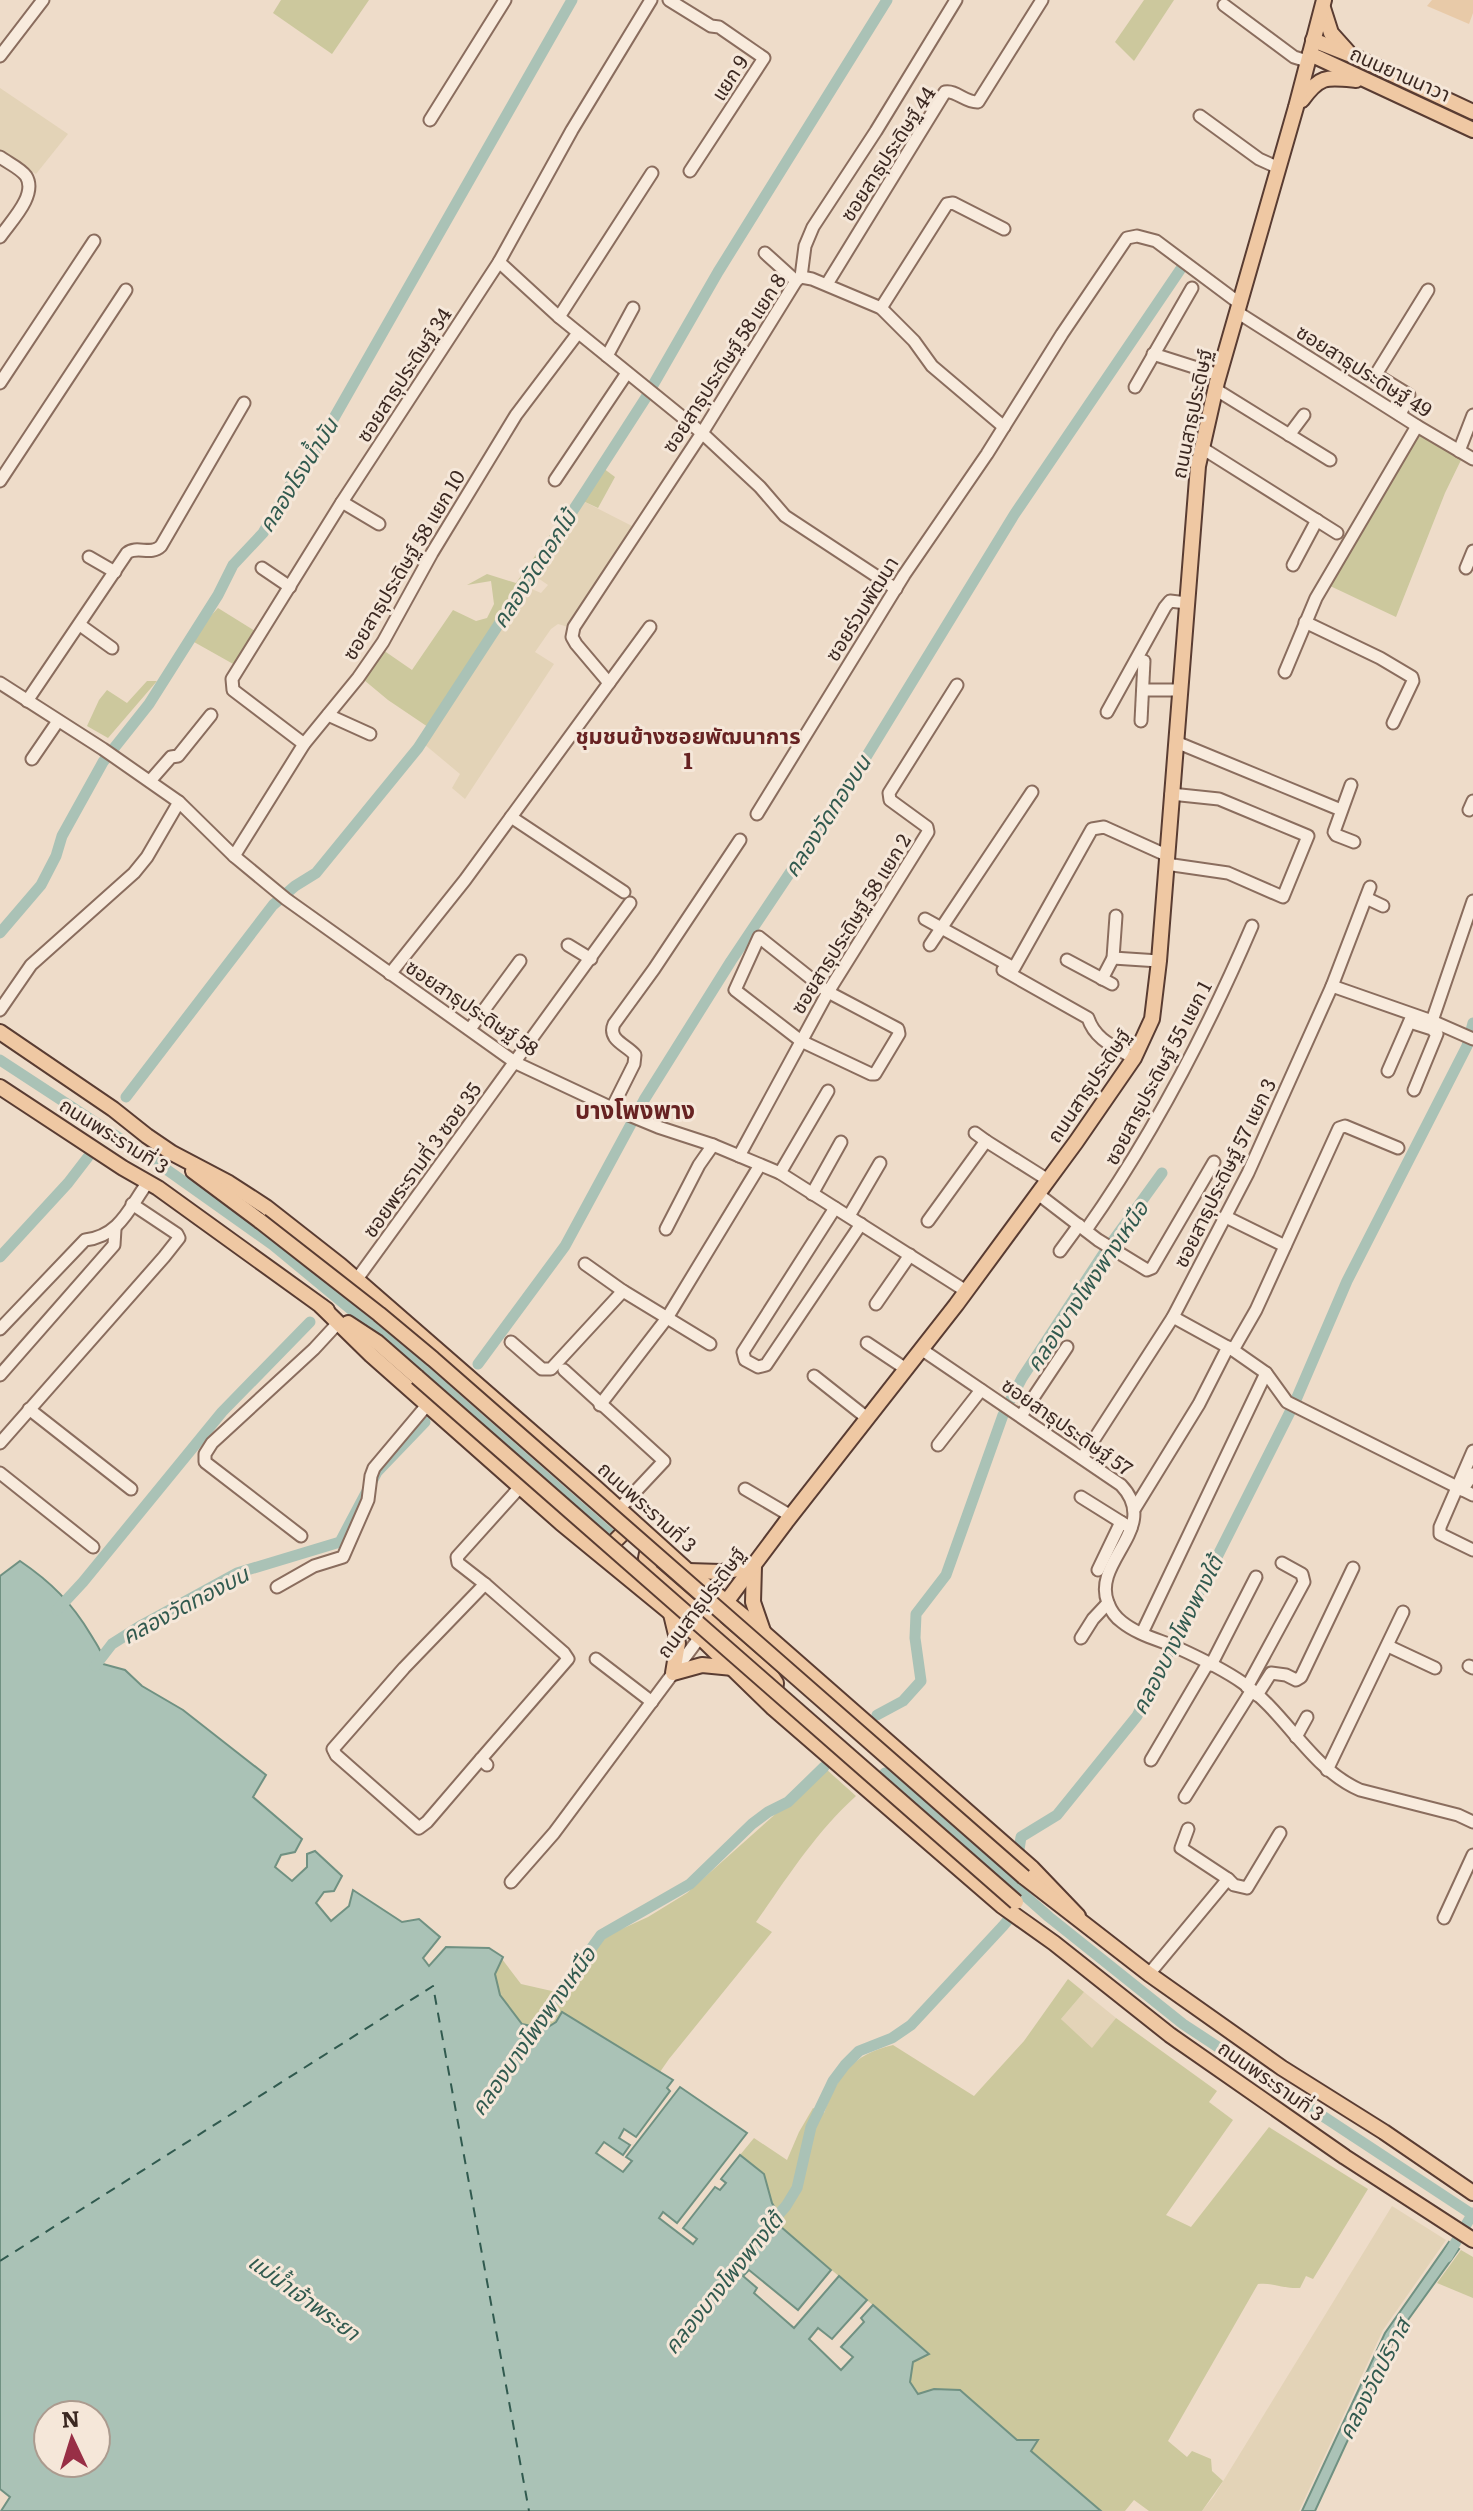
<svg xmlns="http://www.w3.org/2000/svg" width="1473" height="2511" viewBox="0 0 1473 2511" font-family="Literata,'Noto Sans Thai',serif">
<rect width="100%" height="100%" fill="#eedcc9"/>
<g fill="#e3d3b7">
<polygon points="0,88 68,134 36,174 0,151"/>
<polygon points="583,501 632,526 568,627 558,624 551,629 535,652 554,664 465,799 452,788 460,774 424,744 527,587 541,593 548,585 535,576"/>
<polygon points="1084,1992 1116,2018 1092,2049 1061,2019"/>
<polygon points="1392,2206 1446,2240 1383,2330 1299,2511 1202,2511 1214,2496"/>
</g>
<g fill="#ccc89d">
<polygon points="281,0 369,0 332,54 273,13"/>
<polygon points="1144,0 1174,0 1134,61 1115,42"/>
<polygon points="1418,433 1461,460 1445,493 1396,617 1328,585"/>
<polygon points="599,465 615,477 598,508 583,501 428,727 388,700 364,680 383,650 412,670 453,610 476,621 487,618 494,604 491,581 467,585 487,574 516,583"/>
<polygon points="218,608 255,631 235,665 194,642 206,621"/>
<polygon points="147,681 157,681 108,738 87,726 99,700 107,690 127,703"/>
<path d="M826 1769 856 1796C816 1832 787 1878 756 1922L772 1932 669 2059 660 2072 562 2012 556 2022 544 2029 522 2024 500 1995 495 1974 502 1959 521 1984 565 1994 604 1937 648 1917 687 1893Z"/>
<path d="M1068 1979 1084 1992 1061 2019 1092 2048 1116 2018 1217 2091 1209 2102 1233 2120 1166 2215 1191 2227 1269 2127 1368 2189 1313 2279 1306 2276 1300 2288C1284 2289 1272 2282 1258 2284L1168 2441 1187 2457 1192 2451 1211 2459 1212 2471 1223 2481 1202 2511H1149L1134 2500 1125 2511H1100L1031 2451 1037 2441 1017 2440 934 2389 919 2394 910 2382 913 2362 929 2353 780 2226 783 2220 772 2203 764 2174 740 2155 754 2138 787 2160 799 2132 813 2108 824 2113C839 2075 851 2055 893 2045L974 2096 1024 2041Z"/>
<polygon points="1461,2250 1473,2257 1473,2298 1437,2283"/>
</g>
<polygon fill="#e8caa8" points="1432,0 1473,0 1473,13 1469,24 1427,6"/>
<g fill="#aac2b6" stroke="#709182" stroke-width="2" fill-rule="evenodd">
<path d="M20 1561C51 1582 72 1603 91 1635 97 1645 103 1652 103 1664L125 1670 142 1686 183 1710 266 1775 253 1797 302 1839 295 1852 281 1855 275 1867 292 1881 307 1867V1854L315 1851 342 1876 334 1891 324 1892 316 1903 331 1921 349 1906 353 1890 402 1922 419 1919 440 1937 423 1958 429 1966 446 1947 489 1948 503 1957 495 1974 500 1995 522 2024 545 2029 556 2022 562 2012 673 2080 667 2088 670 2091 636 2137 624 2129 619 2138 630 2145 623 2155 604 2142 596 2153 623 2172 632 2161 626 2157 680 2087 747 2133 677 2223 663 2212 659 2218 693 2244 697 2239 683 2228 715 2187 720 2190 726 2183 721 2179 740 2155 764 2174 772 2203 783 2221 780 2226 831 2270 798 2310 749 2270 743 2276 757 2288 754 2293 794 2328 839 2276 867 2300 832 2339 818 2328 809 2339 841 2370 853 2357 841 2347 864 2322 861 2318 873 2305 929 2354 913 2362 910 2382 918 2394 934 2389 960 2390 1017 2440H1038L1031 2451 1101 2511H1L10 2497 0 2489V1576ZM48 2415H96V2463H48Z"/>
<polygon points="1449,2242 1459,2249 1395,2338 1315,2511 1302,2511 1385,2333"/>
</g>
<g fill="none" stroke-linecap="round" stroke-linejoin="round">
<g stroke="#aac2b6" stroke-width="11">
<polyline points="0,933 41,885 56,856 62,836 103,762 149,704 218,595 233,565 263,533 292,482 314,453 572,0"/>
<polyline points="0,1060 156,1162 273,1245 411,1359 609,1533"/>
<polyline points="126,1097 273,905 295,886 316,873 418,748 587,489 645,399 718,272 887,0"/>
<polyline points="0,1257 68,1183 88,1157"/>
<polyline points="478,1364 565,1246 644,1100 731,961 852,780 1014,515 1180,270"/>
<polyline points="1011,1399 1022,1378 1102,1256 1162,1173"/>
<polyline points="57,1610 83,1582 222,1412 310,1322"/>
<polyline points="95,1666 112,1644 142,1625 237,1573 340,1542 377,1472 425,1422"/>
<polyline points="877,1715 903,1701 921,1681 915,1638 916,1614 946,1575 1003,1415"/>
<polyline points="885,1773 1049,1917 1183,2024 1473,2215"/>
<polyline points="526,2039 601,1935 690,1884 752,1824 768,1812 788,1802 824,1767"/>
<polyline points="770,2224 786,2206 797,2188 811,2127 833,2081 845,2065 859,2051 892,2038 911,2025 1003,1926 1008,1920 1021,1837 1057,1815 1137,1716 1295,1402 1347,1281 1467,1046 1473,1023"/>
<polyline points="1447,2257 1473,2213"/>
</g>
<polyline stroke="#315a4f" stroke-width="2" stroke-dasharray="10 8" stroke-linecap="butt" points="0,2261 433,1986 529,2511"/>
<defs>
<g id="minor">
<polyline points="669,0 711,26 719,27 764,58 690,171"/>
<polyline points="1224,5 1294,57 1307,61"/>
<polyline points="0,56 43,0"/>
<polyline points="1200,116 1259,159 1279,168"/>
<polyline points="430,120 505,0"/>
<path d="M0 157C8 163 20 168 26 176 38 195 10 222 0 237"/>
<polyline points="765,253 796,281"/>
<polyline points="499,262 559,317 702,433 760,487 785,516 896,589"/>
<polyline points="801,277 805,246 813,227 876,131 956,0"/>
<path d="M827 284 945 92C956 90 966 103 978 102L1042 0"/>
<polyline points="881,308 947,204 953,203 1004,229"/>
<polyline points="1237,312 1417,426 1473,459"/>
<polyline points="559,317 652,173"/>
<polyline points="1153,354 1219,375"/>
<polyline points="607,356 633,308"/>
<polyline points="0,383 94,241"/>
<polyline points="1135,387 1192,288"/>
<polyline points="1215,389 1330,460"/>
<polyline points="1400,415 1409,395 1378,376 1378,371 1428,290"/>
<polyline points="1289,435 1304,415"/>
<polyline points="1202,448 1337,533"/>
<polyline points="1459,451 1473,415"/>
<polyline points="555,480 627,373"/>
<polyline points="0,481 126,290"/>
<polyline points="342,502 379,524"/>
<polyline points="89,557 115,572"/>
<polyline points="1293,565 1317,520"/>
<polyline points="262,568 290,587"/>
<polyline points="1466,568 1473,551"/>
<polyline points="1305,622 1380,658 1412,677 1413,681 1393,723"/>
<polyline points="80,625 112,648"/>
<polyline points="1285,672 1316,598 1417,426"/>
<polyline points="0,683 103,749 179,802 234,856 286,899 516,1063 612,1108 658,1127 713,1145 780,1173 966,1291"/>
<polyline points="609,683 650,627"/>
<polyline points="1143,690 1181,690"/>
<path d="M27 701 127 553C137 545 151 556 161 546L244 403"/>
<polyline points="1107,712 1165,607 1170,601 1187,603"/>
<polyline points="328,715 370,734"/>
<polyline points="1141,721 1144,661"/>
<polyline points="1176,742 1341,810"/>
<polyline points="304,744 233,690 232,679 342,502 499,262 572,130 651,0"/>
<polyline points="32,759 58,721"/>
<polyline points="150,781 171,757 178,756 211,715"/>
<polyline points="1351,785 1334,832 1336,835 1354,842"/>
<polyline points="1469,810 1473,801"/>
<polyline points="757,814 904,575 987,454 1062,334 1127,238 1137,236 1156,241 1239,303"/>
<polyline points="511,817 624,892"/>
<polyline points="234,856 304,744 358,678 383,642 432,553 516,415 578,333"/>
<polyline points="1166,864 1228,873 1283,897 1308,836 1219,799 1171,794"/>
<polyline points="1366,898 1383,906"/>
<polyline points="925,919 1014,968 1092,829 1104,827 1166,855"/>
<polygon points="759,937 828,992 898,1029 899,1034 875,1074 871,1074 801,1041 735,990"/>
<polyline points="568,945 591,959"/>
<polyline points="930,945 1032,792"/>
<polyline points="1113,958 1159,961"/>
<polyline points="1067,960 1112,984"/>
<path d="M1003 970 1088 1018C1095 1040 1115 1047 1134 1058"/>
<polyline points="390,974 465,880 609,683 576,644 572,637 574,627 702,433 796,281 801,277 812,279 881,308 914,341 932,366 1004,427"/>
<polyline points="1102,979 1113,958 1116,916"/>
<polyline points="1332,986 1432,1021 1473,1039"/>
<polyline points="0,1010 31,965 134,873 147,857 179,802"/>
<polyline points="1432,1021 1473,901"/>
<polyline points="1410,1022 1432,1029 1437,1034 1414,1090"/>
<polyline points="470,1029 520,961"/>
<polyline points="1388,1071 1412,1016"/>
<path d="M612 1108 634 1064 635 1055C627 1045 607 1040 614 1024L654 969 740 840"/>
<polyline points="975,1133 986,1141"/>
<polyline points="739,1156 828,992 928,832 927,827 890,800 889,793 957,685"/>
<polyline points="780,1173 828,1091"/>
<polyline points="812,1194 841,1142"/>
<polyline points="1038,1194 1098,1240 1147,1270 1152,1268 1214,1162"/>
<polyline points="835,1208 743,1352 745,1360 758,1367 766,1365 861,1224"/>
<polyline points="849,1216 880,1163"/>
<polyline points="1226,1217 1285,1246"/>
<polyline points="928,1221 986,1141 1048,1180"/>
<polyline points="666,1229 699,1165 713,1145"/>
<path d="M1086 1230C1153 1135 1206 1033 1252 926"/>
<polyline points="1060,1251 1079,1225"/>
<polyline points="585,1264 623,1291 710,1344"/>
<polyline points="357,1279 630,903"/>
<polyline points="876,1304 910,1255"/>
<polyline points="1173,1317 1233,1350 1266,1373 1287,1402 1473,1495"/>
<path d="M0 1329 85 1240C120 1236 129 1208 148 1182"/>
<polyline points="511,1342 542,1369 551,1369 623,1291"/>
<polyline points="867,1343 906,1369"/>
<path d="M921 1349 1121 1485C1162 1528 1091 1561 1108 1603 1111 1611 1115 1617 1122 1622 1138 1635 1160 1640 1178 1648 1200 1658 1223 1669 1243 1683 1287 1714 1310 1768 1360 1790L1458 1815 1473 1822"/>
<polyline points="1233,1350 1256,1310 1339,1128 1345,1126 1398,1148"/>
<polyline points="564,1370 664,1461 619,1509"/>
<polyline points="0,1375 114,1245 115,1229"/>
<polyline points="814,1376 867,1418"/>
<polyline points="600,1405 667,1318 760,1165"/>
<polyline points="29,1409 131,1489"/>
<polyline points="1021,1416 1067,1347"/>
<polyline points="0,1443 164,1257 179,1238 177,1234 132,1204"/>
<polyline points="938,1445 981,1390"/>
<polyline points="1473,1451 1440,1527 1440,1534 1473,1550"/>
<polyline points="1082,1458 1173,1317 1248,1173 1332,986 1370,887"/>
<polyline points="0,1473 93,1547"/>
<polyline points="745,1489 791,1516"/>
<polyline points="1462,1490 1473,1474"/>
<polyline points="1081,1497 1121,1522"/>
<polyline points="1135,1508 1199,1404 1228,1347"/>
<polyline points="301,1536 205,1462 205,1454 212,1443 314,1349 338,1323"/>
<polyline points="1098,1570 1121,1522 1131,1528"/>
<polyline points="277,1587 314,1566 343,1557 368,1500 371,1476 374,1468 427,1405"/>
<polyline points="1142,1633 1266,1373"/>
<polyline points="1081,1638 1093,1619 1108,1603"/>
<polyline points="1388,1646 1435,1668"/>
<polyline points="596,1659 652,1702"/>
<polyline points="1211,1665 1256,1577"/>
<polyline points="1469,1666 1473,1668"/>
<polyline points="1247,1687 1304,1582 1302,1574 1282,1563"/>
<polyline points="1257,1695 1271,1673 1286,1675 1296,1680 1301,1677 1353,1568"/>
<polyline points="1296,1737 1307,1717"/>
<polyline points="481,1759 568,1659 564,1653 485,1584"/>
<polyline points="1151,1760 1208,1663"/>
<polyline points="487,1765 481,1759 427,1822 419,1828 336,1755 333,1749 404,1668 485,1584 458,1563 457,1557 520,1487"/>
<polyline points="1327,1770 1403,1612"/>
<polyline points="1185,1797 1252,1690"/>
<polyline points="1188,1829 1181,1848 1228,1879"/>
<polyline points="511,1882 554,1833 700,1637"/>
<polyline points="1444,1918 1473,1855"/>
<polyline points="1149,1974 1228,1879 1234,1885 1247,1888 1280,1833"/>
</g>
<g id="major">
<polyline points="1323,8 1331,33 1348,52"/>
<polyline points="1313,40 1351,55 1473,112"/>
<polyline points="1310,54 1473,130"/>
<path d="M1302 100C1320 75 1327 77 1356 80"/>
<polyline points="0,1032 113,1109 147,1136 172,1153 229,1183 266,1207 340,1265 595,1487 688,1571 763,1632 1032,1868 1078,1916"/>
<polyline points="0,1087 123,1168 158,1188 327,1310"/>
<polyline points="193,1171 260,1221"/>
<polyline points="321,1306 371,1355 561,1523 700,1637 773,1708 1002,1906 1054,1943 1170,2035 1345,2157 1473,2240"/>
<polyline points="348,1323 377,1342 417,1377"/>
<polyline points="650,1539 646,1558 650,1571 772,1677 776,1683 774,1700"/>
<polyline points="599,1549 613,1543 623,1533 623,1516"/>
<polyline points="754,1566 753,1602 763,1631"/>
<polyline points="688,1571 721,1572 754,1566"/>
<polyline points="671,1614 678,1643 673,1673 702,1665 733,1668"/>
<polyline points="700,1637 786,1522 956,1305 1076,1142 1134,1058 1152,1019 1159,961 1198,466 1217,382 1296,107 1324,0"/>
<polyline points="1024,1877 1149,1974 1282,2068 1384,2132 1473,2193"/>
</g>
</defs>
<use href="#minor" stroke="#8a6d5e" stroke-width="15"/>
<use href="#major" stroke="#593c32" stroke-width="18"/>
<use href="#minor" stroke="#f8ebdd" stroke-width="11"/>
<use href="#major" stroke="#efc8a3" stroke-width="14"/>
<defs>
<g id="major-bridge">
<polyline points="260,1221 379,1314 433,1359 1024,1877"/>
<polyline points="417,1377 1016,1902"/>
</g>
</defs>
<use href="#major-bridge" stroke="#593c32" stroke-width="18" stroke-linecap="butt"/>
<use href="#major-bridge" stroke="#efc8a3" stroke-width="14"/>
</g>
<g text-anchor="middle" stroke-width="6" stroke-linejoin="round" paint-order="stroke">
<g font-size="20" fill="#3b2821" stroke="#f5e7d9">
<text transform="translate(1400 74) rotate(24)" y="7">ถนนยานนาวา</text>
<text transform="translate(730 78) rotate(-57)" y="7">แยก 9</text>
<text transform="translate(888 154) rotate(-57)" y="7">ซอยสาธุประดิษฐ์ 44</text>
<text transform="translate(724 363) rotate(-57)" y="7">ซอยสาธุประดิษฐ์ 58 แยก 8</text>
<text transform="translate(1364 371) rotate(32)" y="7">ซอยสาธุประดิษฐ์ 49</text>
<text transform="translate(404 375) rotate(-57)" y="7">ซอยสาธุประดิษฐ์ 34</text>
<text transform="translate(1192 414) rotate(-78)" y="7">ถนนสาธุประดิษฐ์</text>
<text transform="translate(404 565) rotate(-59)" y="7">ซอยสาธุประดิษฐ์ 58 แยก 10</text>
<text transform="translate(862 609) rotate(-58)" y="7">ซอยร่วมพัฒนา</text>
<text transform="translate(851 924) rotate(-58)" y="7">ซอยสาธุประดิษฐ์ 58 แยก 2</text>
<text transform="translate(472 1008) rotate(34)" y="7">ซอยสาธุประดิษฐ์ 58</text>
<text transform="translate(1158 1073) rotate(-62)" y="7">ซอยสาธุประดิษฐ์ 55 แยก 1</text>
<text transform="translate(1089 1086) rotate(-56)" y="7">ถนนสาธุประดิษฐ์</text>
<text transform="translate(114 1136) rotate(32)" y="7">ถนนพระรามที่ 3</text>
<text transform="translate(422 1160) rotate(-54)" y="7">ซอยพระรามที่ 3 ซอย 35</text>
<text transform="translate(1225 1173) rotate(-64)" y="7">ซอยสาธุประดิษฐ์ 57 แยก 3</text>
<text transform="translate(1067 1427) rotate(35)" y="7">ซอยสาธุประดิษฐ์ 57</text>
<text transform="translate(647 1507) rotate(42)" y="7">ถนนพระรามที่ 3</text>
<text transform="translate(701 1603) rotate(-53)" y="7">ถนนสาธุประดิษฐ์</text>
<text transform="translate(1271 2081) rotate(35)" y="7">ถนนพระรามที่ 3</text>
</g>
<g font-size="22" font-style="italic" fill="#315a4f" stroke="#f5e7d9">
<text transform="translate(298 475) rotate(-58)" y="8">คลองโรงน้ำมัน</text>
<text transform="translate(534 569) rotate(-57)" y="8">คลองวัดดอกไม้</text>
<text transform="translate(827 816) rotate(-57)" y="8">คลองวัดทองบน</text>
<text transform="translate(1087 1286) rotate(-56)" y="8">คลองบางโพงพางเหนือ</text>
<text transform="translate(185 1605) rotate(-28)" y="8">คลองวัดทองบน</text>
<text transform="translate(1177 1635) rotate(-63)" y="8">คลองบางโพงพางใต้</text>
<text transform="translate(533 2031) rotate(-55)" y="8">คลองบางโพงพางเหนือ</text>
<text transform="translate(723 2283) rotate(-51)" y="8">คลองบางโพงพางใต้</text>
<text transform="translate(304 2297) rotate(36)" y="8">แม่น้ำเจ้าพระยา</text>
<text transform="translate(1374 2379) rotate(-63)" y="8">คลองวัดปริวาส</text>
</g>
<g font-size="22" font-weight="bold" fill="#672222" stroke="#f5e7d9">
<text x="688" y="744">ชุมชนข้างซอยพัฒนาการ<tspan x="688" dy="25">1</tspan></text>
</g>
<g font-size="24" font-weight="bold" fill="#672222" stroke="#f5e7d9">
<text x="635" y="1119">บางโพงพาง</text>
</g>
</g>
<g transform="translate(72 2439) rotate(356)"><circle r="38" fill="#f5e7d9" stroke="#ab9b8f" stroke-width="2"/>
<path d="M0-6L14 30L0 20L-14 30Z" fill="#982f46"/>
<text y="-12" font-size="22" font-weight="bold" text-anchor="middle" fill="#3b2821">N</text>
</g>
</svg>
